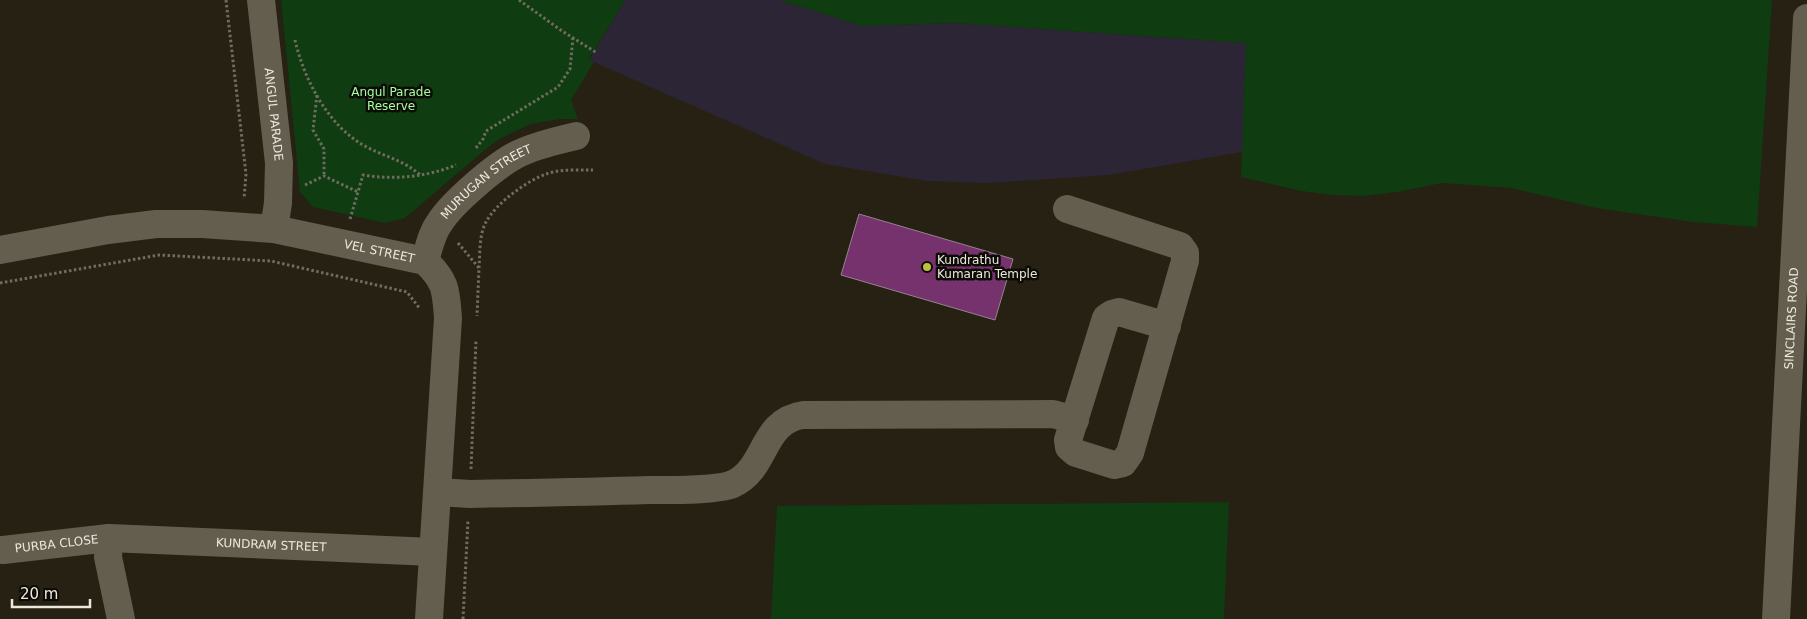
<svg xmlns="http://www.w3.org/2000/svg" width="1807" height="619" viewBox="0 0 1807 619" font-family="'DejaVu Sans',sans-serif">
<rect width="100%" height="100%" fill="#262112"/>
<polygon fill="#2b2535" points="625,0 779,0 862,26 954,23 1247,43 1242,152 1109,175 988,183 927,181 825,164 589,60"/>
<g fill="#0f3c11">
<polygon points="281,0 625,0 589,59 594,62 571,100 578,119 560,119 531,124 501,138 487,148 405,218 385,223 313,207 300,192"/>
<polygon points="779,0 1772,0 1757,227 1693,222 1596,208 1511,188 1442,183 1397,192 1363,196 1333,195 1301,191 1241,177 1246,43 954,23 862,26"/>
<polygon points="1229,502 1224,619 771,619 777,506"/>
</g>
<polygon fill="#75326d" stroke="#948390" points="859,214 1013,259 995,320 841,275"/>
<g fill="none" stroke-linecap="round" stroke-linejoin="round">
<g stroke="#706c5f" stroke-width="3" stroke-dasharray="2.5 2.5" stroke-linecap="butt">
<polyline points="226,0 246,174 244,199"/>
<polyline points="519,0 562,31 597,53"/>
<path d="M295 40C304 79 327 124 363 145 382 156 404 160 420 175"/>
<polyline points="317,95 313,130 324,149 324,176"/>
<polyline points="476,148 483,139 486,131 558,87 570,69 573,37"/>
<polyline points="305,185 324,176 358,192"/>
<path d="M350 219 363 175C394 180 427 177 456 165"/>
<polyline points="458,243 479,268 477,316"/>
<path d="M479 268C480 253 479 235 486 222 496 203 527 181 546 174 560 169 578 170 593 170"/>
<polyline points="0,283 159,255 271,261 407,292 420,309"/>
<polyline points="471,469 476,340"/>
<polyline points="463,619 468,520"/>
</g>
<g stroke="#635e4d" stroke-width="28">
<path id="s1" d="M261 0 279 163 278 203 274 229"/>
<polyline points="1067,209 1180,246 1185,253 1185,261 1130,453 1123,463 1114,465 1076,453 1069,447 1068,440 1106,318 1112,314 1119,312 1167,326"/>
<path id="s2" d="M0 250 108 230 156 224H202L274 229 425 261C446 281 446 290 448 318L429 619"/>
<path id="s3" d="M425 261C429 248 431 234 440 222 453 202 496 165 518 154 536 145 556 141 576 136"/>
<path d="M438 492 470 494C530 493 589 492 649 490 669 490 716 491 733 484 767 469 761 421 803 415L1053 414 1075 420"/>
<polyline points="109,538 108,557 121,619"/>
<path id="s4" d="M3 550 109 538 433 552"/>
<path id="s5" d="M1776 619 1807 18"/>
</g>
</g>
<circle fill="#bfbe41" stroke="#0d0b05" stroke-width="2" cx="927" cy="267" r="5"/>
<g text-anchor="middle" stroke-width="5" stroke-linejoin="round" paint-order="stroke">
<g font-size="12" fill="#a4ffa1" stroke="#0d0b05">
<text x="391" y="96">Angul Parade<tspan x="391" dy="14">Reserve</tspan></text>
</g>
<g font-size="12" fill="#ebe8de" stroke="#0d0b05">
<text dy="4" stroke="none"><textPath href="#s1" startOffset="115">ANGUL PARADE</textPath></text>
<text dy="4" stroke="none"><textPath href="#s3" startOffset="104">MURUGAN STREET</textPath></text>
<text dy="4" stroke="none"><textPath href="#s2" startOffset="384">VEL STREET</textPath></text>
<text dy="4" stroke="none"><textPath href="#s5" startOffset="301">SINCLAIRS ROAD</textPath></text>
<text dy="4" stroke="none"><textPath href="#s4" startOffset="54">PURBA CLOSE</textPath></text>
<text dy="4" stroke="none"><textPath href="#s4" startOffset="269">KUNDRAM STREET</textPath></text>
</g>
<g font-size="12" fill="#ebe8de" stroke="#0d0b05" text-anchor="start">
<text x="937" y="264">Kundrathu<tspan x="937" dy="14">Kumaran Temple</tspan></text>
</g>
</g>
<path d="M12 599v8h78v-8" fill="none" stroke="#ebe8de" stroke-width="2.5"/>
<text x="20" y="599" font-size="15" fill="#ebe8de" stroke="#0d0b05" stroke-width="4" paint-order="stroke">20 m</text>
</svg>
